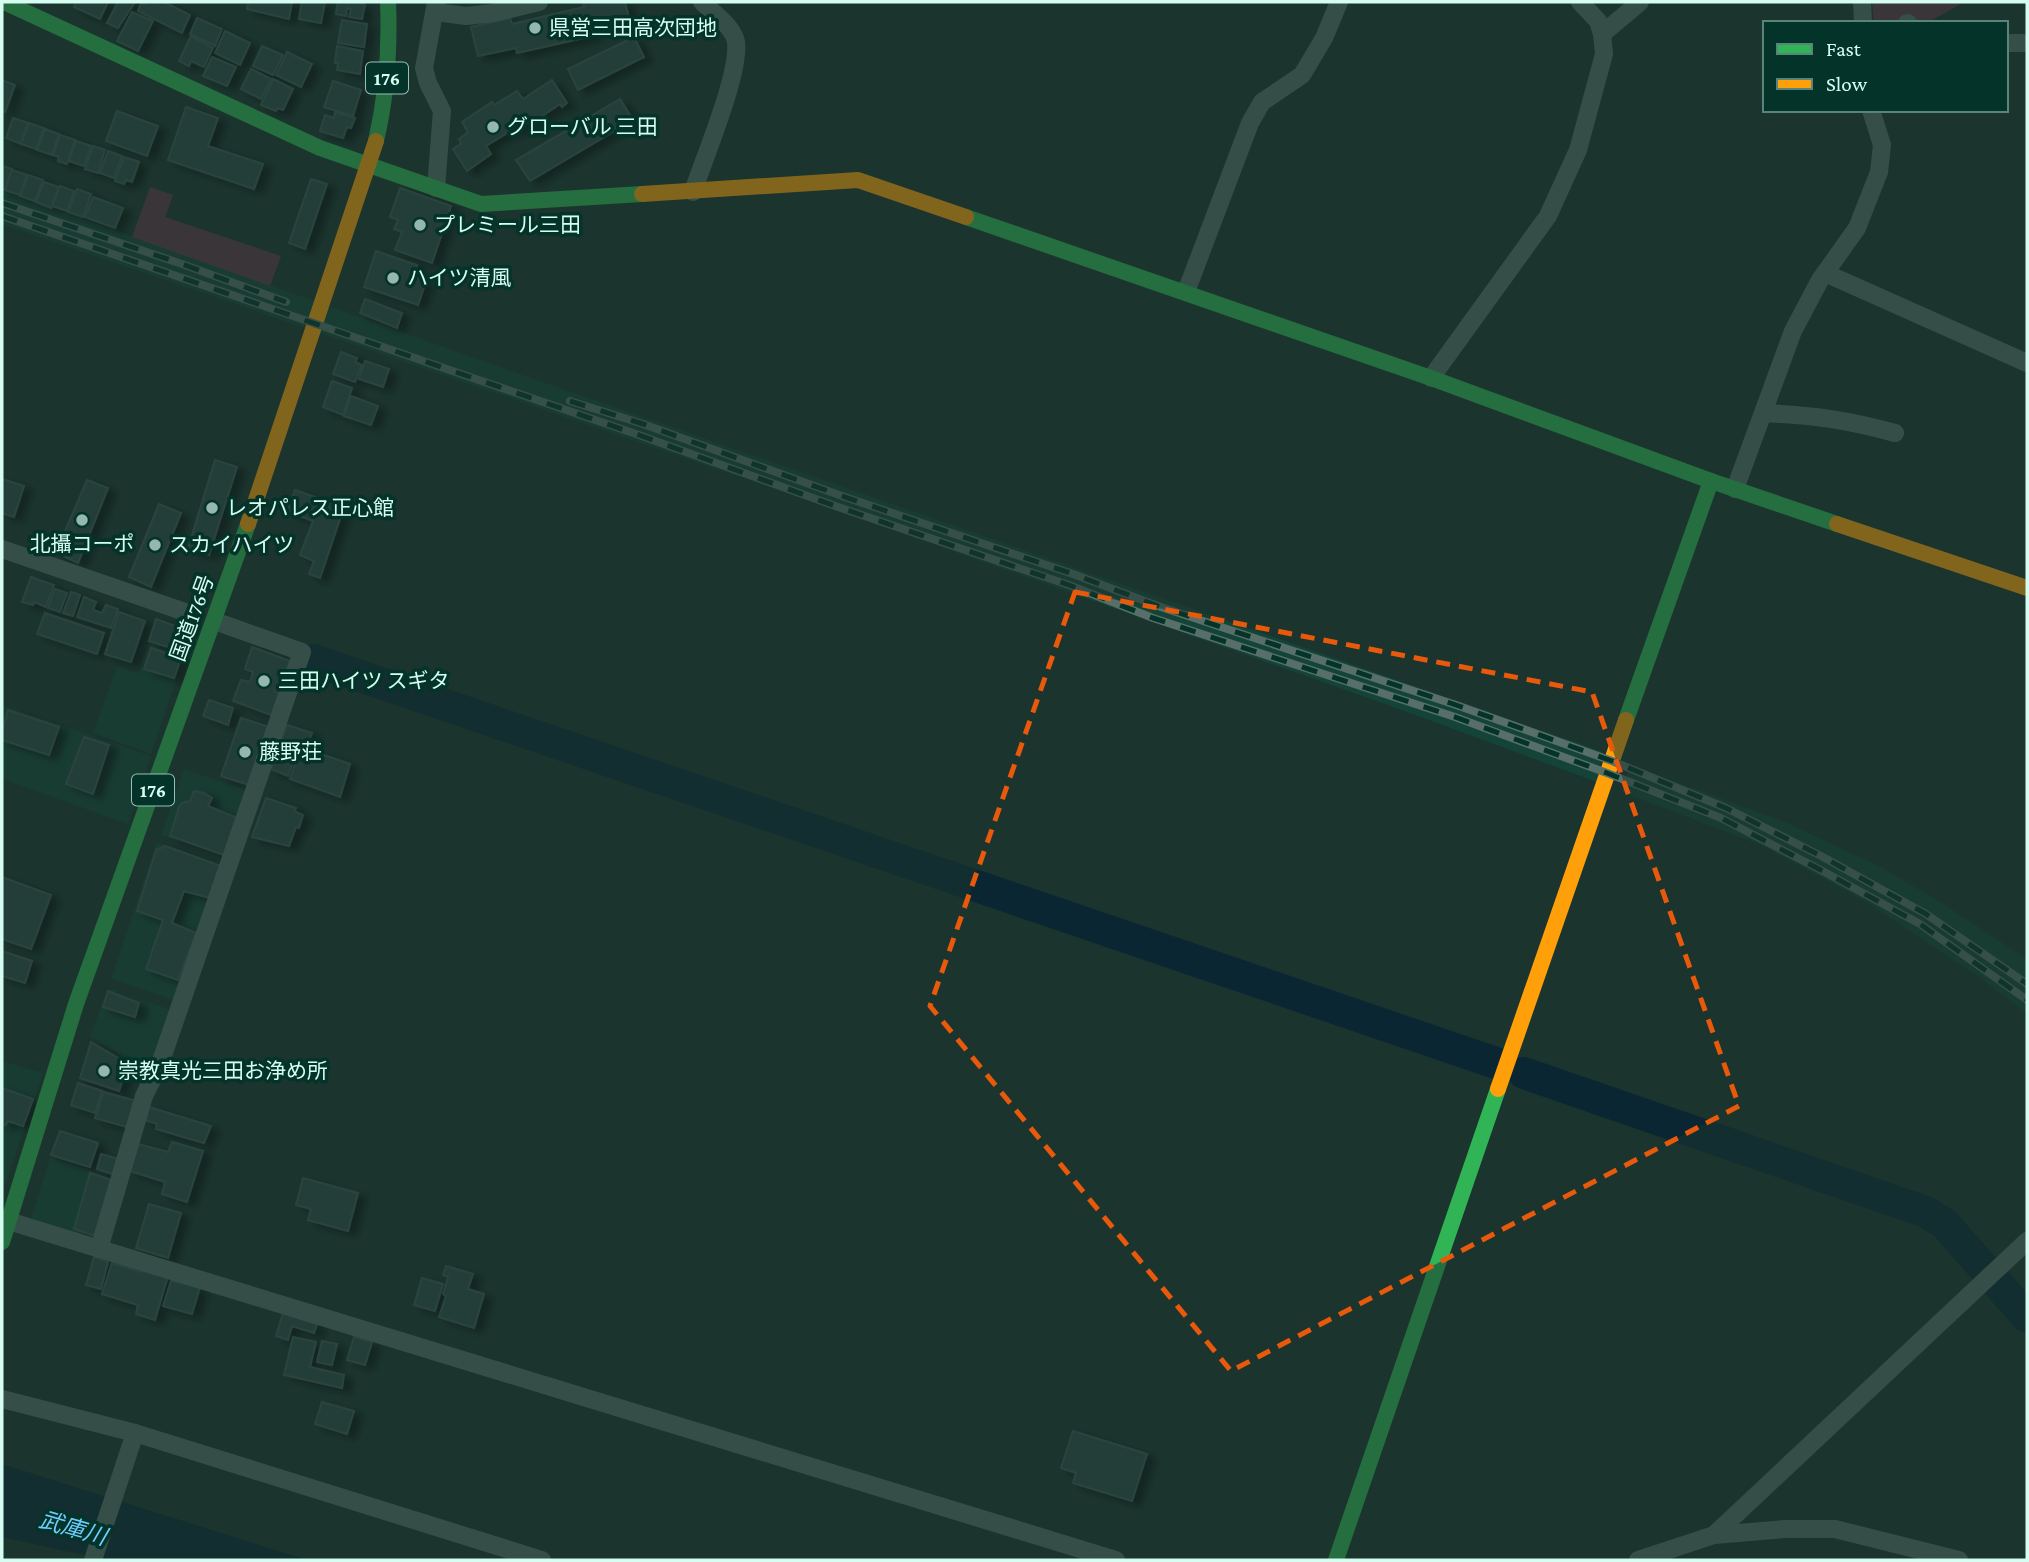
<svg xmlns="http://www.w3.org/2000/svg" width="2029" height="1562" viewBox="0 0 2029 1562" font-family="'Crimson Pro','Noto Sans JP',serif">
<defs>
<filter id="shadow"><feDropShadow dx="8" dy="4.5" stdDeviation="3.5" flood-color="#0009"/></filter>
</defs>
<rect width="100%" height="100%" fill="#1c342e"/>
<g fill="#144438">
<polygon points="2,190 534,379 1603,752 1597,782 1391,706 839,511 2,224"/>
<polygon points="149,644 184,656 151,754 93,733 117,666 138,673"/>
<polygon points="2,705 151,756 128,824 2,779"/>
<polygon points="1630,765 1785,822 1881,867 1942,903 2027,959 2027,1014 1979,977 1863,900 1763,846 1622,792"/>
<polygon points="184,769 249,791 225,857 161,835"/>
<polygon points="157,842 223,865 174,1000 111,979"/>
<polygon points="107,990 115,990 171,1010 151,1071 90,1037"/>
<polygon points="2,1061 43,1073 2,1194"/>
<polygon points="50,1158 114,1178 94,1240 31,1219"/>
</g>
<g fill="#5d3748">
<polygon points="1872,2 1964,2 1927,23 1874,23"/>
<polygon points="150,187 173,195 165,217 281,256 270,286 132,237"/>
</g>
<polygon fill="#0a2633" points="2,1464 307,1560 106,1560 2,1537"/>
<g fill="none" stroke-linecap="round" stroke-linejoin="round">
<g stroke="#0a2633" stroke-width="32">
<polyline points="313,660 1496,1063"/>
<polyline points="1524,1073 1926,1212 1945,1224 2027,1317"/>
</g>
</g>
<g fill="#2e4b44" stroke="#3c5951" stroke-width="2" filter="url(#shadow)">
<polygon points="76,2 108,2 100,19 74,7"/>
<polygon points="118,2 135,2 118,28 107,23"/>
<polygon points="146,2 164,2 190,15 182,33 138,11 141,3 145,4"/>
<polygon points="248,2 292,2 289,19 247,9"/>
<polygon points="302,2 325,2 321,23 299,19"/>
<polygon points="338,2 365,4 362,19 349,17 351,9 347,8 346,16 336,14"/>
<polygon points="583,2 625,2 630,22 592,30 593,36 517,53 516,48 478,56 471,27 510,18 512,24 584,7"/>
<polygon points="132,12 153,21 138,51 117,41"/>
<polygon points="197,18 222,29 215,46 190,34"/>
<polygon points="342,20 367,24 364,47 338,43"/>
<polygon points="225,31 250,43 240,65 215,53"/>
<polygon points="191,36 213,48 204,67 191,61 189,66 179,61"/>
<polygon points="634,37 644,57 578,90 568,69"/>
<polygon points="262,46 283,55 273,75 253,66"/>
<polygon points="337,46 363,51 360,74 337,70 338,63 335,63"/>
<polygon points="287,52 312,64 301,87 276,75"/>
<polygon points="212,57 236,67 227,86 203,76"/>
<polygon points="251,69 271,79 261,99 241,89"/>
<polygon points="273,79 293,89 283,110 278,108 276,111 261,105"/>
<polygon points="2,80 15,85 5,112 2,111"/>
<polygon points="552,80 567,103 562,107 560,104 532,123 530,121 513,132 512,130 486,146 491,154 467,171 453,149 461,144 459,139 468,132 462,122 492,102 494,105 517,91 523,99"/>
<polygon points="333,81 361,90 353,116 324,107"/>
<polygon points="620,99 633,120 530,181 516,160"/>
<polygon points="186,107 218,118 208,146 263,164 254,189 168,160"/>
<polygon points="117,111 158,126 147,156 106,141"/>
<polygon points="335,112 355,118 351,128 347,127 343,138 320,131 325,115 334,118"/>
<polygon points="13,118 28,123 21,144 6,138"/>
<polygon points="29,123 44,128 36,149 21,144"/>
<polygon points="45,129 59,134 52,155 37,150"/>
<polygon points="60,135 75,140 67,164 58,161 59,157 53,155"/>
<polygon points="76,141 91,146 84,166 69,161"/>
<polygon points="93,146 105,150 98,173 85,169"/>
<polygon points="108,151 122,156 114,178 100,173"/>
<polygon points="124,157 139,162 132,182 126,180 124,184 115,181"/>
<polygon points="2,166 12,169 5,190 2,189"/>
<polygon points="12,170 27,175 20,195 5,190"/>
<polygon points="28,175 43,180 35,201 20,196"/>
<polygon points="311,179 327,184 305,249 289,243"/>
<polygon points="44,182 59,187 51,208 36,202"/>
<polygon points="60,186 74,191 67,211 52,206"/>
<polygon points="400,188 451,206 432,263 395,250 402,232 394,229 398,220 390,217"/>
<polygon points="77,189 91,194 83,217 68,212"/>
<polygon points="93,197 123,208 115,228 85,217"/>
<polygon points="376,251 417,265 413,276 426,281 418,305 364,287"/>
<polygon points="365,299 402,313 397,328 360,313"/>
<polygon points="341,352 357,358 355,362 362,365 355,382 333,374"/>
<polygon points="365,361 389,369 383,387 359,379"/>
<polygon points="332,381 352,388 343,415 323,407"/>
<polygon points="351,396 378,406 371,425 344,416"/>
<polygon points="215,460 237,467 209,555 188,548"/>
<polygon points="2,479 24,486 14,517 2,513"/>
<polygon points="87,480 108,488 78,563 56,552"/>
<polygon points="295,490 344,507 320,578 309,574 314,561 300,555 313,521 287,511"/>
<polygon points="159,504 181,513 151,587 129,577"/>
<polygon points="31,577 54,585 46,607 34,602 33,605 22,602"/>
<polygon points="55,589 67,593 60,612 48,608"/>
<polygon points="71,592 80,595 73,616 63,613"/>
<polygon points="84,597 96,602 93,610 102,613 106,605 118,609 111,628 77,617"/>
<polygon points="119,612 145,621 131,662 105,654"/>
<polygon points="45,613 104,633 97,654 37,634"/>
<polygon points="156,619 178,627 171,648 149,641"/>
<polygon points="252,647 290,661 282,682 279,680 275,692 279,693 271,715 233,701 241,680 250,682 253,672 245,669"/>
<polygon points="151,648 181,658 174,678 144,669"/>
<polygon points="209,700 233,708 228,725 203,716"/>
<polygon points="8,710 59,727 49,755 2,740 2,732"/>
<polygon points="241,718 269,727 249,785 221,776"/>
<polygon points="287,725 312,733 308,743 301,741 288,776 271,769"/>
<polygon points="84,737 109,745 93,794 66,784"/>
<polygon points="301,747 350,764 340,797 290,779"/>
<polygon points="194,791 204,793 212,798 208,806 237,818 224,855 170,836 179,807 182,803 190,801"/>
<polygon points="266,798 296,808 294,811 303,815 299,828 296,827 289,846 252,837"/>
<polygon points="165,846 221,866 210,898 184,891 172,923 196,933 178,980 146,969 163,920 137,911 156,850"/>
<polygon points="2,877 51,895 31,949 2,939"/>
<polygon points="2,951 32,961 25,983 2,976"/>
<polygon points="108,991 139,1003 135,1017 103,1007"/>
<polygon points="91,1042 128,1064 119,1091 80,1078"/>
<polygon points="78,1083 102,1091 95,1113 71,1105"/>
<polygon points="2,1088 33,1099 23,1126 8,1121 6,1125 2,1124"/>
<polygon points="104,1092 136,1101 127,1127 95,1118"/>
<polygon points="149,1107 211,1126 204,1143 156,1129 157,1124 145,1120"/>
<polygon points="60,1131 98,1143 90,1167 51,1155"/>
<polygon points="172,1142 203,1151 187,1202 162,1194 165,1182 130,1171 138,1144 168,1152"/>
<polygon points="101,1154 119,1159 115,1175 97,1169"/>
<polygon points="90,1173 111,1180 95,1236 74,1229"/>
<polygon points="303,1178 358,1193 348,1231 308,1220 311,1209 296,1205"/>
<polygon points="149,1204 181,1213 168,1258 136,1248"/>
<polygon points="94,1257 108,1262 101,1289 86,1285"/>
<polygon points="112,1263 141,1272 142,1268 168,1276 155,1320 136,1314 138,1305 102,1294"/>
<polygon points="446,1266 473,1274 468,1289 484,1294 474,1328 439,1317 446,1296 443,1294 448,1277 443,1275"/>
<polygon points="422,1278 443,1284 435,1311 414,1305"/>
<polygon points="171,1281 200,1287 192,1314 163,1306"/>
<polygon points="283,1313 317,1324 314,1333 292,1326 288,1340 276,1336"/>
<polygon points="293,1337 316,1342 310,1367 344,1375 342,1388 284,1375"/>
<polygon points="354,1337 372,1342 365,1365 347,1360"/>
<polygon points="322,1341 337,1344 332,1365 317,1362"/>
<polygon points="322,1402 354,1411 347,1434 315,1424"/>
<polygon points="1073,1431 1147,1454 1132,1501 1073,1483 1076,1473 1061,1468"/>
</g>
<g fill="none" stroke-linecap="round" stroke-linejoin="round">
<g stroke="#547069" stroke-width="18">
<polyline points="436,2 424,68 428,83 442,111 436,188"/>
<polyline points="1862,2 1863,23"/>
<polyline points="436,12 466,16 493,13 539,2"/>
<polyline points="1907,23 1908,23"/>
<polyline points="1602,34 1640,2"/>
<polyline points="2006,43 2023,43"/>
<path d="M693 192C704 158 740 74 736 42 733 26 713 13 702 2"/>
<polyline points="1825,273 2027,363"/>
<polyline points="1186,292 1250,123 1262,102 1302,75 1324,38 1339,2"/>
<polyline points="1431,378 1548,216 1578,150 1604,54 1602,34 1598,21 1580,2"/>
<path d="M1763 413C1812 415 1848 420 1895 433"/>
<polyline points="1735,489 1793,331 1820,280 1857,228 1879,172 1882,145 1871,110"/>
<polyline points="2,549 185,612"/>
<polyline points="2,1219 1116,1560"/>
<polyline points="99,1249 144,1096 160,1064 302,652 223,624"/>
<polyline points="2,1399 135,1433 542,1560"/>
<polyline points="1714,1535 2027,1241"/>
<polyline points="93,1560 135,1433"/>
<polyline points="1638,1560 1714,1535 1785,1529 1835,1529 1959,1560"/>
</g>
<g stroke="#30b455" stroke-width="16">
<polyline points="4,2 320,148 481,204 642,194"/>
<path d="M376 141C387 94 390 50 388 2"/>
<polyline points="966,217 1431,378 1711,481 1837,524"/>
<polyline points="1626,720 1711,481"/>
<polyline points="2,1242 76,1004 248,524"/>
<polyline points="1336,1560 1498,1089"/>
</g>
<g stroke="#ff9f0a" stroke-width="16">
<polyline points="642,194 858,180 966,217"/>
<polyline points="248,524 376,141"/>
<polyline points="1837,524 2027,588"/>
<polyline points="1498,1089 1626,720"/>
</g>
<defs>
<g id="rail">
<polyline points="2,203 182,264 286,302"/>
<polyline points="2,216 639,435 838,507 1069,585 1153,618 1455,717 1607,773 1721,818 1817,868 1920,924 2027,1000"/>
<polyline points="570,401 643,424 842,496 1073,574 1158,606 1459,706 1612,761 1726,808 1823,857 1926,914 2027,984"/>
</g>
</defs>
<use href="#rail" stroke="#576f68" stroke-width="8"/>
<use href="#rail" stroke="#043429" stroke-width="5" stroke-dasharray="16" stroke-linecap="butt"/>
</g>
<path d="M0 0H2029V1562H0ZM1075 592 1592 692 1739 1106 1231 1371 930 1006Z" fill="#1c342e" fill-opacity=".55" fill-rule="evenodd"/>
<path fill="none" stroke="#e8590c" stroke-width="5" stroke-dasharray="14 9" stroke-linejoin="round" d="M1075 592 1592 692 1739 1106 1231 1371 930 1006Z"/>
<g fill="#95b7ad" stroke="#043429" stroke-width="2.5">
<circle cx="535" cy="28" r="7"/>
<circle cx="493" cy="127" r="7"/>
<circle cx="420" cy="225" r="7"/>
<circle cx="393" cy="278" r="7"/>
<circle cx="212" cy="508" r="7"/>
<circle cx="82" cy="520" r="7"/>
<circle cx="155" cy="545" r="7"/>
<circle cx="264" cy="681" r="7"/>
<circle cx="245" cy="752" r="7"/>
<circle cx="104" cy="1071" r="7"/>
</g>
<g text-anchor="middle" stroke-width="7" stroke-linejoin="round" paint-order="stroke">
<g fill="#043429" stroke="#97c1b5" stroke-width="2">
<rect x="366" y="62.5" width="42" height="31" rx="5"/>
<rect x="132" y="774.5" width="42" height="31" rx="5"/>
</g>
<g font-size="19" font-weight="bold" fill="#d6fdf1">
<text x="387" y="85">176</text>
<text x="153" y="797">176</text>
</g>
<g font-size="21" fill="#d6fdf1" stroke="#043429" text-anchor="start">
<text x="549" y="35">県営三田高次団地</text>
<text x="507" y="134">グローバル 三田</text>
<text x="434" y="232">プレミール三田</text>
<text x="407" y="285">ハイツ清風</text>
<text x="226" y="515">レオパレス正心館</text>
<text x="82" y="551" text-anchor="middle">北攝コーポ</text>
<text x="169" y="552">スカイハイツ</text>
<text x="278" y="688">三田ハイツ スギタ</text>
<text x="259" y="759">藤野荘</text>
<text x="118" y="1078">崇教真光三田お浄め所</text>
</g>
<g font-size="21" fill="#d6fdf1" stroke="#043429">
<text transform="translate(192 618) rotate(-70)" y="7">国道176号</text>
</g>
<g font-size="23" font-style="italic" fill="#6ecbfc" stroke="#043429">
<text transform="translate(73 1528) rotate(16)" y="8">武庫川</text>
</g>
</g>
<rect width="2029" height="1562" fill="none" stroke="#d6fdf1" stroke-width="7"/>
<rect x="1763" y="21" width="245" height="91" fill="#043429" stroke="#588479" stroke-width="2"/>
<rect x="1777" y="44" width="35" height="10" fill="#30b455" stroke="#588479" stroke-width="2"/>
<text x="1826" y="56" font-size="21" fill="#d6fdf1">Fast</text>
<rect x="1777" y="79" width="35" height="10" fill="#ff9f0a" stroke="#588479" stroke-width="2"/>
<text x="1826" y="91" font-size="21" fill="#d6fdf1">Slow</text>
</svg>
